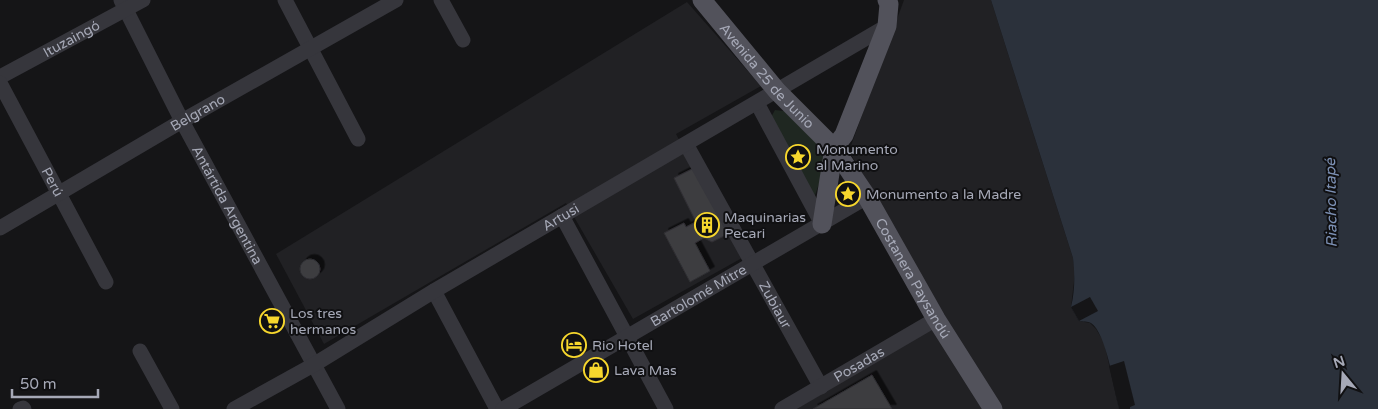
<svg xmlns="http://www.w3.org/2000/svg" width="1378" height="409" viewBox="0 0 1378 409" font-family="'Varela Round',sans-serif">
<defs>
<filter id="shadow"><feDropShadow dx="4.5" dy="-4.5" stdDeviation="0" flood-color="#0009"/></filter>
</defs>
<rect width="100%" height="100%" fill="#151517"/>
<g fill="#212124">
<polygon points="904,0 991,0 1073,258 1075,273 1071,307 1079,321 1090,323 1096,329 1104,342 1119,409 796,409 947,320 849,151"/>
<polygon points="687,2 761,86 676,134 742,258 633,319 566,203 324,344 276,254"/>
</g>
<polygon fill="#1f2721" points="775,110 784,111 821,146 826,164 814,198 770,119"/>
<path fill="#2b313b" d="M991 0H1378V409H1119C1115 390 1106 332 1091 323 1088 321 1082 322 1079 321L1071 307C1075 291 1075 274 1073 258Z"/>
<g fill="#151517">
<polygon points="1090,297 1098,311 1079,321 1071,307"/>
<polygon points="1124,361 1135,405 1130,407 1130,409 1119,409 1109,366"/>
</g>
<g fill="#3c3d41" stroke="#302f33" filter="url(#shadow)">
<polygon points="694,168 728,234 712,242 704,238 695,243 710,271 690,282 664,233 684,223 686,227 696,222 674,178"/>
<circle cx="310" cy="269" r="10"/>
<polygon points="872,375 892,409 813,409"/>
</g>
<g fill="none" stroke-linecap="round" stroke-linejoin="round">
<g stroke="#36363c" stroke-width="15">
<path id="s1" d="M121 0 182 121 338 409"/>
<polyline points="285,0 358,139"/>
<polyline points="441,0 463,40"/>
<path id="s2" d="M0 77 143 0"/>
<path id="s3" d="M0 83 106 282"/>
<polyline points="757,103 822,224"/>
<path id="s4" d="M686 144 821 387"/>
<polyline points="562,216 666,409"/>
<path id="s5" d="M0 228 182 121 396 0"/>
<polyline points="434,291 497,409"/>
<polyline points="140,351 172,409"/>
<polyline points="20,409 23,408 24,409"/>
<path id="s6" d="M234 409 315 364 434 291 887 26"/>
<path id="s7" d="M503 409 867 197"/>
<path id="s8" d="M782 409 936 319"/>
</g>
<g stroke="#52525b" stroke-width="19">
<path id="s9" d="M702 0 777 91 834 148 867 197 936 319 993 409"/>
<polyline points="822,224 834,148 844,135 887,26 889,4 887,0"/>
</g>
</g>
<defs>
<symbol id="sight-ring" viewBox="-11 -11 22 22"><circle r="9.5" fill="#101012" stroke="#f7d72d" stroke-width="1.5"/><path d="M0-6L1.8-2.2L6-1.7L2.9 1.2L3.7 5.4L0 3.3L-3.7 5.4L-2.9 1.2L-6-1.7L-1.8-2.2Z" fill="#f7d72d"/></symbol>
<symbol id="building-ring" viewBox="-11 -11 22 22"><circle r="9.5" fill="#101012" stroke="#f7d72d" stroke-width="1.5"/><path d="M-4-6H4V6H1V3H-1V6H-4ZM-2.5-4.3h1.7v1.8h-1.7ZM.8-4.3h1.7v1.8H.8ZM-2.5-1h1.7V.8h-1.7ZM.8-1h1.7V.8H.8Z" fill="#f7d72d"/></symbol>
<symbol id="supermarket-ring" viewBox="-11 -11 22 22"><circle r="9.5" fill="#101012" stroke="#f7d72d" stroke-width="1.5"/><path d="M-6-5.5h2.5l.6 2H6L4.5 2H-2.5L-4.4-4H-6ZM-1.5 3.2a1.3 1.3 0 1 0 .1 0ZM3 3.2a1.3 1.3 0 1 0 .1 0Z" fill="#f7d72d"/></symbol>
<symbol id="hotel-ring" viewBox="-11 -11 22 22"><circle r="9.5" fill="#101012" stroke="#f7d72d" stroke-width="1.5"/><path d="M-6-4.5h1.5V1H6V5H4.5V3h-9V5H-6ZM-4 0a1.8 1.8 0 1 1 3.6 0ZM.5 0V-2.5h3Q6-2.5 6 0Z" fill="#f7d72d"/></symbol>
<symbol id="shop-ring" viewBox="-11 -11 22 22"><circle r="9.5" fill="#101012" stroke="#f7d72d" stroke-width="1.5"/><path d="M-5-2.5h2.3a2.7 3.5 0 0 1 5.4 0H5L5.5 6h-11ZM-1.5-2.5h3a1.5 2.3 0 0 0-3 0Z" fill="#f7d72d"/></symbol>
</defs>
<g fill-rule="evenodd">
<use href="#sight-ring" x="784" y="143" width="28" height="28"/>
<use href="#sight-ring" x="834" y="180" width="28" height="28"/>
<use href="#building-ring" x="693" y="211" width="28" height="28"/>
<use href="#supermarket-ring" x="258" y="307" width="28" height="28"/>
<use href="#hotel-ring" x="560" y="331" width="28" height="28"/>
<use href="#shop-ring" x="582" y="356" width="28" height="28"/>
</g>
<g text-anchor="middle" stroke-width="4" stroke-linejoin="round" paint-order="stroke">
<g font-size="14" fill="#a6a9b7" stroke="#101012">
<text dy="5" stroke="none"><textPath href="#s2" startOffset="81">Ituzaingó</textPath></text>
<text dy="5" stroke="none"><textPath href="#s9" startOffset="100">Avenida 25 de Junio</textPath></text>
<text dy="5" stroke="none"><textPath href="#s5" startOffset="229">Belgrano</textPath></text>
<text dy="5" stroke="none"><textPath href="#s3" startOffset="112">Perú</textPath></text>
<text dy="5" stroke="none"><textPath href="#s1" startOffset="231">Antártida Argentina</textPath></text>
<text dy="5" stroke="none"><textPath href="#s6" startOffset="379">Artusi</textPath></text>
<text dy="5" stroke="none"><textPath href="#s9" startOffset="351">Costanera Paysandú</textPath></text>
<text dy="5" stroke="none"><textPath href="#s7" startOffset="226">Bartolomé Mitre</textPath></text>
<text dy="5" stroke="none"><textPath href="#s4" startOffset="184">Zubiaur</textPath></text>
<text dy="5" stroke="none"><textPath href="#s8" startOffset="89">Posadas</textPath></text>
</g>
<g font-size="14" fill="#a6a9b7" stroke="#101012" text-anchor="start">
<text x="816" y="154">Monumento<tspan x="816" dy="16">al Marino</tspan></text>
<text x="866" y="199">Monumento a la Madre</text>
<text x="724" y="222">Maquinarias<tspan x="724" dy="16">Pecari</tspan></text>
<text x="290" y="318">Los tres<tspan x="290" dy="16">hermanos</tspan></text>
<text x="592" y="350">Rio Hotel</text>
<text x="614" y="375">Lava Mas</text>
</g>
<g font-size="15" font-style="italic" fill="#7c90b4" stroke="#101012">
<text transform="translate(1331 203) rotate(-91)" y="5">Riacho Itapé</text>
</g>
</g>
<g transform="translate(1343 374) rotate(342)" stroke="#101012" stroke-width="4" paint-order="stroke">
<path d="M0-4L9 19L0 12L-9 19Z" fill="#a6a9b7"/>
<text y="-8" font-size="14" font-weight="bold" text-anchor="middle" fill="#a6a9b7">N</text>
</g>
<path d="M12 389v8h86v-8" fill="none" stroke="#a6a9b7" stroke-width="2.5"/>
<text x="20" y="389" font-size="15" fill="#a6a9b7" stroke="#101012" stroke-width="4" paint-order="stroke">50 m</text>
</svg>
